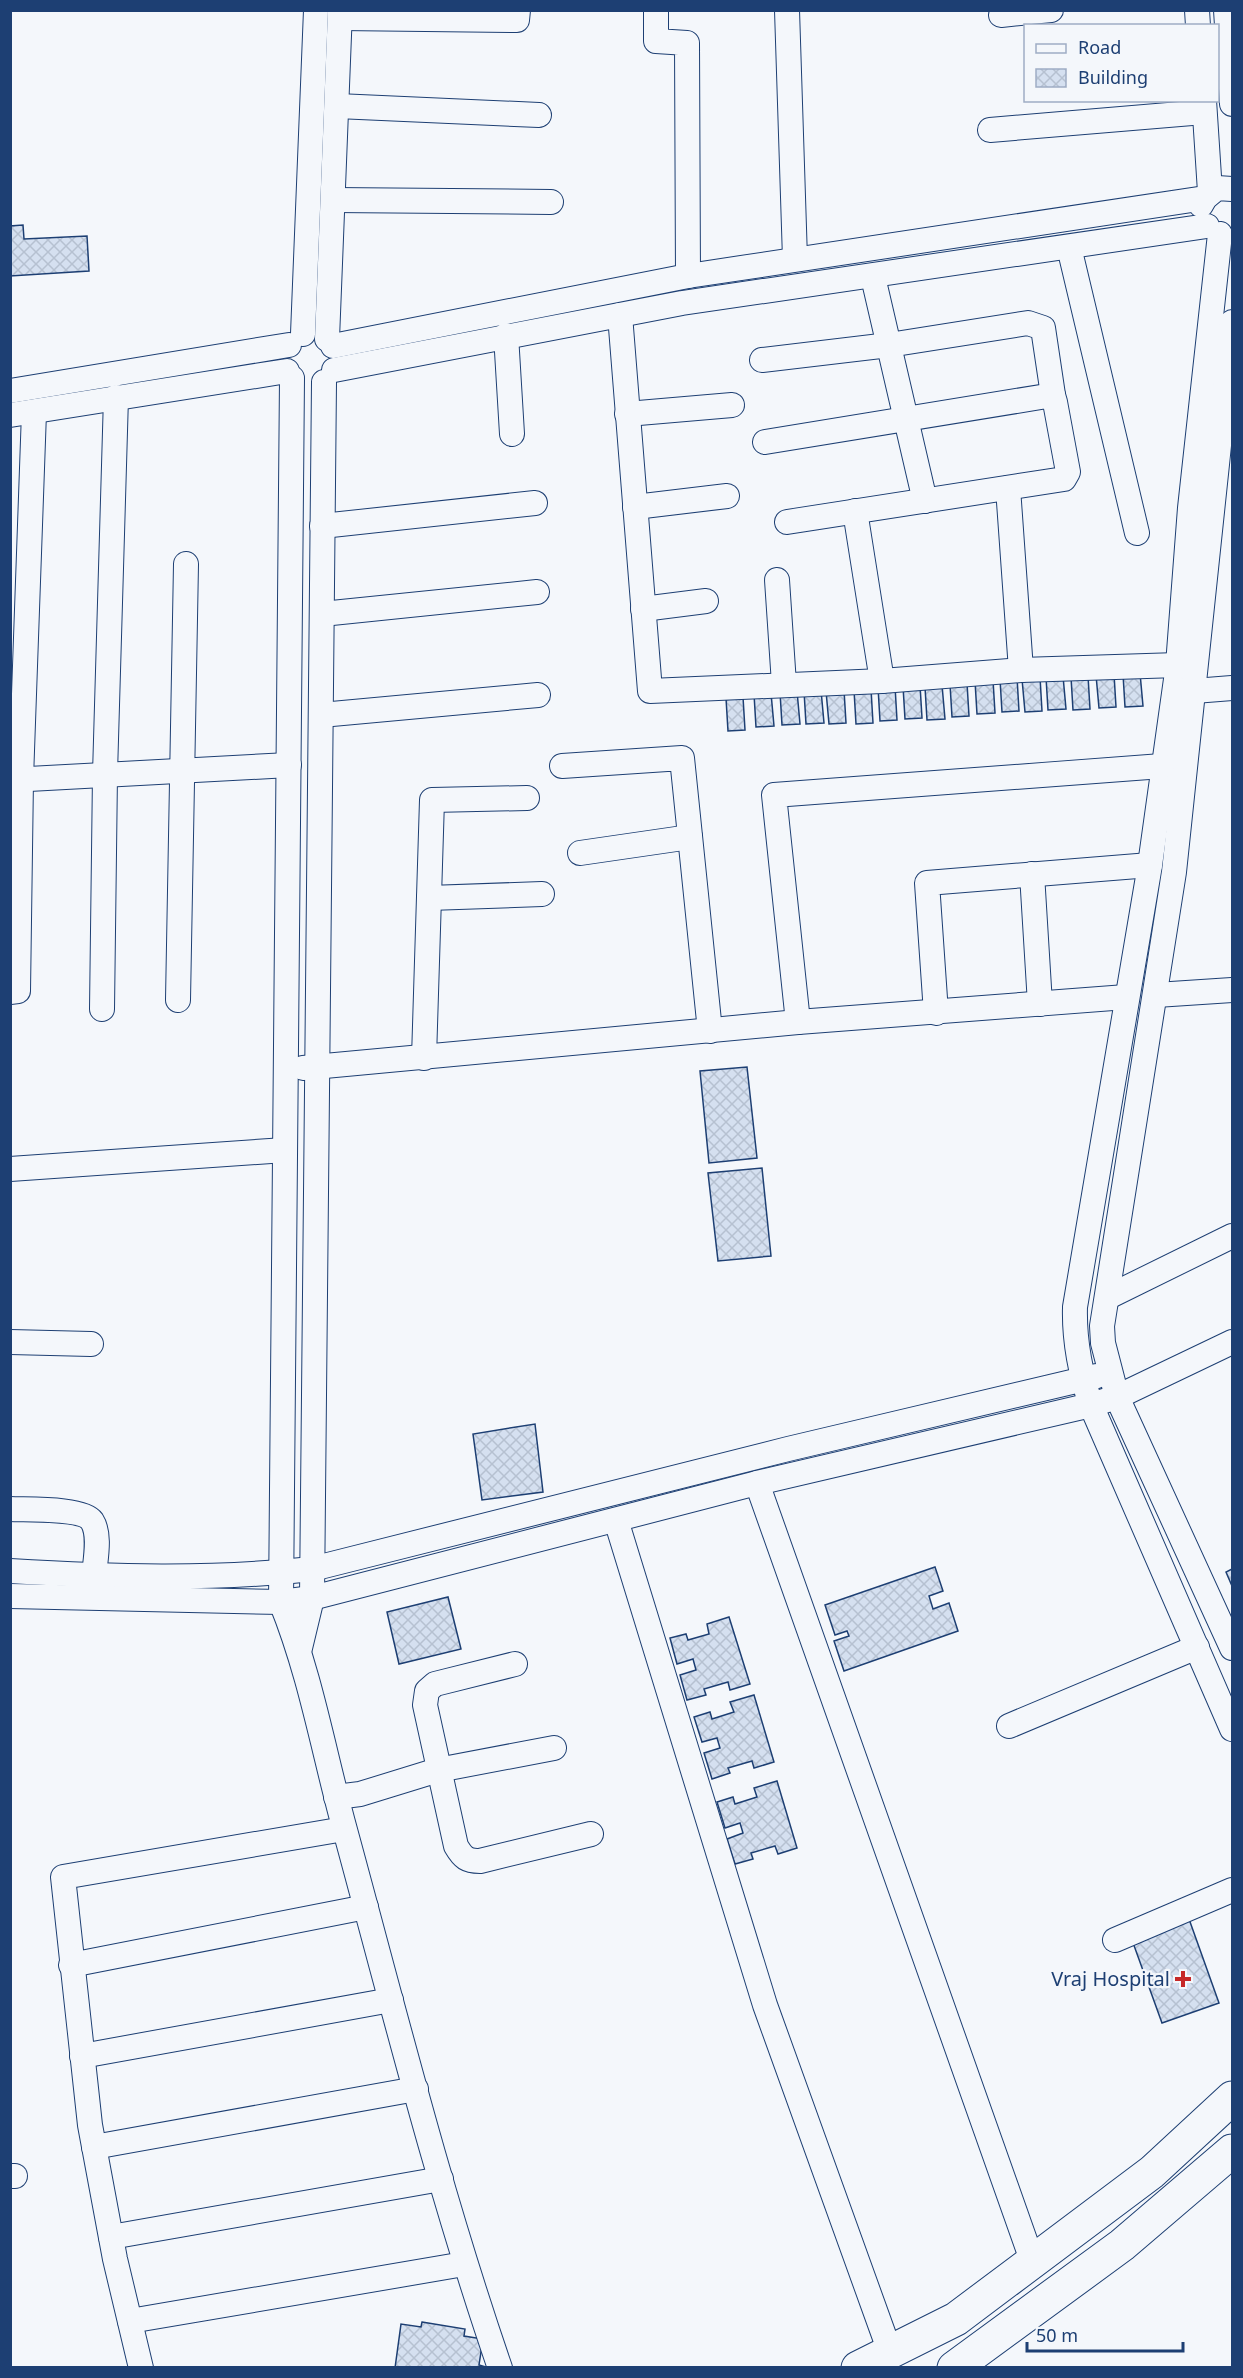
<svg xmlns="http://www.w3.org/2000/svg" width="1243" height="2378" viewBox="0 0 1243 2378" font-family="'Noto Sans',sans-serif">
<defs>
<pattern id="building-cross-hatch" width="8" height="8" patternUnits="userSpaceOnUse" patternTransform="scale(1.5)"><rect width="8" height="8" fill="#d5e0f0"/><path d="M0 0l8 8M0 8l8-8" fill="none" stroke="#b6c1d1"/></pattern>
</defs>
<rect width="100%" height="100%" fill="#f4f7fb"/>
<g fill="url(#building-cross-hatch)" stroke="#1d3f73" stroke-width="1.5">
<polygon points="23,225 24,239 87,236 89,271 10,276 10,226"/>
<polygon points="1140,673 1143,706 1125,707 1123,674"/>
<polygon points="1114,674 1116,707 1099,708 1096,675"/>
<polygon points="1063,676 1066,709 1048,710 1046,677"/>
<polygon points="1088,676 1090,709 1073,710 1071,677"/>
<polygon points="1017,677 1019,711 1002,712 1000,679"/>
<polygon points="1040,677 1042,711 1025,712 1022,679"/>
<polygon points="993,680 995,713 977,714 975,681"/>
<polygon points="967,683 969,716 952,717 950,684"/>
<polygon points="920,685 922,718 905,719 903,686"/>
<polygon points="942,685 945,719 927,720 925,687"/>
<polygon points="895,686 897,720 880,721 878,687"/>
<polygon points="871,689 873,723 856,724 854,690"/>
<polygon points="821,690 824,723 806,724 804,691"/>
<polygon points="844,690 846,723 829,724 826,691"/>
<polygon points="797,691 800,724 782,725 780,692"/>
<polygon points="771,693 774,726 756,727 754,694"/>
<polygon points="743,697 745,730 728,731 726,698"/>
<polygon points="747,1067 757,1158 709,1163 700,1071"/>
<polygon points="762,1168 771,1256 718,1261 708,1173"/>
<polygon points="535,1424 543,1492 482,1500 473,1434"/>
<polygon points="935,1567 943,1591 929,1596 933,1609 949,1603 958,1631 844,1671 834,1641 849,1636 847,1631 835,1635 825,1605"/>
<polygon points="1232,1569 1232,1586 1226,1572"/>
<polygon points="448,1597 461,1649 399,1664 387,1612"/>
<polygon points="729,1617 750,1684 730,1690 728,1682 704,1689 706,1695 687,1700 680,1675 696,1670 693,1659 677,1664 670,1638 686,1634 688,1640 709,1634 707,1624"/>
<polygon points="754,1695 774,1762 754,1768 752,1761 728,1768 730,1773 712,1779 704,1753 720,1748 717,1738 702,1742 694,1717 710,1712 712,1719 734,1712 730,1702"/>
<polygon points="777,1781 797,1848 778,1854 775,1846 751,1853 753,1859 735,1864 727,1839 743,1833 740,1823 725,1828 717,1802 733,1797 735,1804 757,1797 754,1788"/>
<polygon points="1189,1919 1219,2003 1162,2023 1132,1940"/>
<polygon points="422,2322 465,2329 464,2336 483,2339 479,2365 489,2368 395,2368 401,2324 421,2327"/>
</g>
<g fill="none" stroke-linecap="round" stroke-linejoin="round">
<defs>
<g id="minor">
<polyline points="656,10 656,41 687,43 688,276"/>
<polyline points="787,10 795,259"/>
<polyline points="1197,10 1198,26"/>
<polyline points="1226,10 1232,104"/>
<polyline points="1001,15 1051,10"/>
<polyline points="340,18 517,20 518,10"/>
<polyline points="1204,100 1210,192"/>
<polyline points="337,106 539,115"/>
<polyline points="990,130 1204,112"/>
<polyline points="333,200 551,202"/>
<polyline points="1201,205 1205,198 1217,188 1232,189"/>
<path d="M1220 234 1190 508 1178 665 1150 865 1075 1307C1074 1342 1080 1372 1091 1405L1232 1729"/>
<polyline points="1069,247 1137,533"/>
<polyline points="873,277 925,501"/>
<polyline points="620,315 650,691 882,681 1021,670 1178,665 1191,667"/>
<polyline points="1232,322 1174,872 1102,1326 1103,1343 1117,1397 1232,1648"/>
<polyline points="303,334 316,10"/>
<polyline points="506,335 512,434"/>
<polyline points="327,339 340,10"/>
<polyline points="333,346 688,276 1205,198"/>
<polyline points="762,360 889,345 1028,323 1043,328 1053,395"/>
<polyline points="334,370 682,303 1207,226"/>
<path d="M292 378 281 1602C311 1676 324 1754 345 1830 394 2010 439 2191 500 2368"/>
<polyline points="10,391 289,345"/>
<polyline points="627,414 732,405"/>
<polyline points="10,415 287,371"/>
<polyline points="765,442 1053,395 1055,402 1068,472 1064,479 787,522"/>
<polyline points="1008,488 1021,670"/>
<polyline points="635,507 727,496"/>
<polyline points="855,511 882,681"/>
<polyline points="322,526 535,503"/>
<polyline points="777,580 784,684"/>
<polyline points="643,609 706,601"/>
<polyline points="322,614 537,592"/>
<polyline points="1194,691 1232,688"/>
<polyline points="321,715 538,695"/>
<polyline points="562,766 682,758 710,1031"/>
<polyline points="10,780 289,765"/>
<polyline points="580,853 690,837"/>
<polyline points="1032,874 1040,1004"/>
<polyline points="429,898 542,894"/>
<polyline points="10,992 18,991 21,779 34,412"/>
<polyline points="1156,995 1232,990"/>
<polyline points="178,1000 186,564"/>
<polyline points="102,1009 105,774 116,397"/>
<polyline points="936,1013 927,883 1150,865"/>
<polyline points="798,1022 774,795 1162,766"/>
<polyline points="424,1058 432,800 527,798"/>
<polyline points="303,1068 798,1022 1126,997"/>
<polyline points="10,1169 285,1150"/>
<polyline points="1108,1297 1232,1236"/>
<polyline points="10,1342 91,1344"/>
<polyline points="757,1483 1032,2260"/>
<path d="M10 1509C27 1510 83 1508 92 1521 101 1535 95 1561 94 1576"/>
<polyline points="616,1520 765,2005 890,2352"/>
<path d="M10 1571C110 1577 213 1580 312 1569L788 1449 1097 1376"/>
<polyline points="10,1596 281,1602 312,1598 757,1483 1091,1405 1117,1397 1232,1342"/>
<polyline points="300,1648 312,1598 324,382"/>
<path d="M515 1664 435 1684 427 1691 425 1705 456 1846C463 1858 467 1861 480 1861L591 1834"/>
<polyline points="1009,1726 1197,1647"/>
<polyline points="336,1797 360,1794 438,1770 554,1748"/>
<polyline points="1115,1940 1232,1890"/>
<polyline points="71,1965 366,1907"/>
<polyline points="82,2056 391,2000"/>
<polyline points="94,2147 416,2089"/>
<polyline points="10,2176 15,2176"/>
<polyline points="111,2237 441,2179"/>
<polyline points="130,2321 464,2264"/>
<polyline points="141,2368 115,2259 90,2125 63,1877 344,1829"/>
</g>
<g id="highway">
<polyline points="858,2368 956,2319 1152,2172 1232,2098"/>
<polyline points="954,2368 1122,2245 1232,2151"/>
</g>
</defs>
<use href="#minor" stroke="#1d3f73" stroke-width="26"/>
<use href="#highway" stroke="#1d3f73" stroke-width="35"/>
<use href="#minor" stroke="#f4f7fb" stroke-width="24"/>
<use href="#highway" stroke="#f4f7fb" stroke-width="33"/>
</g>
<path fill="#c62828" stroke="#f4f7fb" stroke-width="2" d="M1180 1970h6v6h6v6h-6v6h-6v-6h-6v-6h6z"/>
<g text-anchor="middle" stroke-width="4.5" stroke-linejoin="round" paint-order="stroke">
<g font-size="20" fill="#1d3f73" stroke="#f4f7fb" text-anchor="end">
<text x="1170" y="1986">Vraj Hospital</text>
</g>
</g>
<rect width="1243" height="2378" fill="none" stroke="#1d3f73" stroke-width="24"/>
<rect x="1024" y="24" width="195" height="78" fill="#f4f7fb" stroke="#9eadc5" stroke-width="1.5"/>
<rect x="1036" y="44" width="30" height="9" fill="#f4f7fb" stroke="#9eadc5" stroke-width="1.5"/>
<text x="1078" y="54" font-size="18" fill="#1d3f73">Road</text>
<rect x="1036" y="69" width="30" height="18" fill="url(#building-cross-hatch)" stroke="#9eadc5" stroke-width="1.5"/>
<text x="1078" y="84" font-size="18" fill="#1d3f73">Building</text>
<path d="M1027 2342v9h156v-9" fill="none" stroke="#1d3f73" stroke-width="3"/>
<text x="1036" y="2342" font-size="18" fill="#1d3f73" stroke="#f4f7fb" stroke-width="4.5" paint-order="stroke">50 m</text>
</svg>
